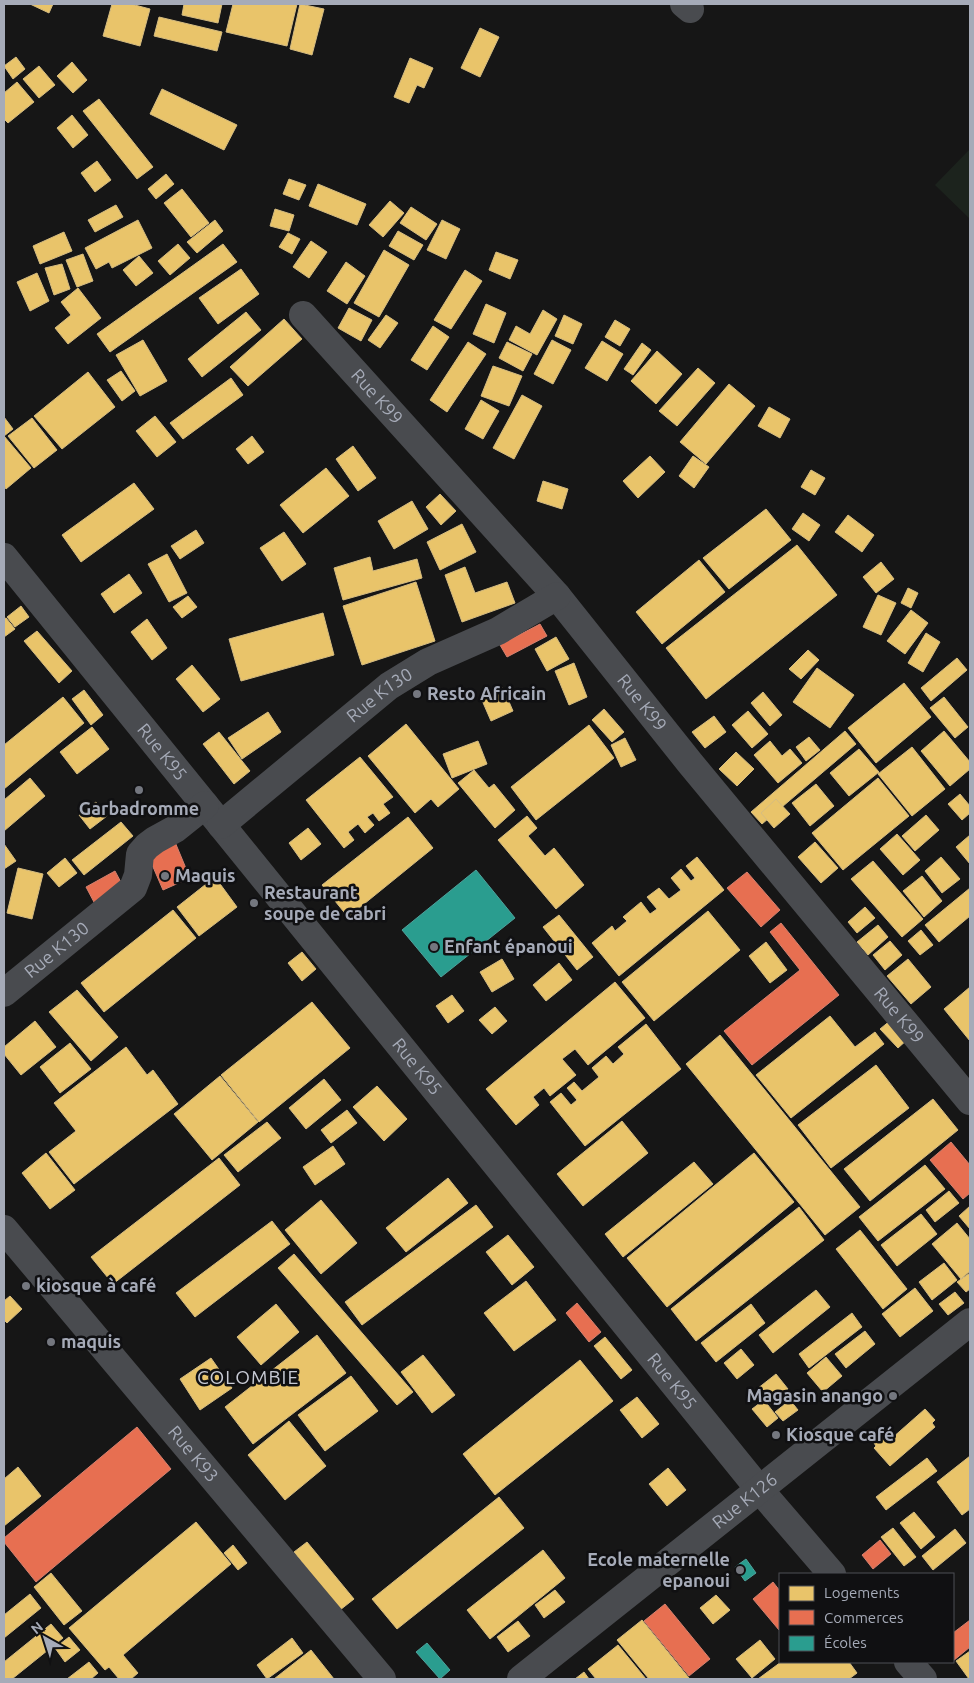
<svg xmlns="http://www.w3.org/2000/svg" width="974" height="1683" viewBox="0 0 974 1683" font-family="Ubuntu,sans-serif">
<rect width="100%" height="100%" fill="#161616"/>
<polygon fill="#1c231d" points="970,149 970,219 935,185"/>
<g fill="#e9c46a" stroke="#d5bc81">
<polygon points="30,4 53,4 49,13"/>
<polygon points="112,4 131,4 150,9 140,46 103,36"/>
<polygon points="184,4 222,4 218,23 182,15"/>
<polygon points="233,4 297,4 287,46 226,32"/>
<polygon points="300,4 324,9 312,55 290,49"/>
<polygon points="159,17 222,32 217,51 154,36"/>
<polygon points="480,28 499,37 480,77 461,68"/>
<polygon points="16,57 25,69 13,79 4,66"/>
<polygon points="410,58 433,68 424,88 417,85 409,103 394,97"/>
<polygon points="72,62 87,80 73,93 57,76"/>
<polygon points="39,66 55,85 39,98 23,79"/>
<polygon points="17,82 34,102 8,123 4,119 4,93"/>
<polygon points="162,89 237,125 224,150 150,114"/>
<polygon points="99,99 153,167 137,179 83,111"/>
<polygon points="72,115 88,135 73,148 57,128"/>
<polygon points="97,161 111,180 95,192 81,173"/>
<polygon points="166,174 174,184 156,199 148,189"/>
<polygon points="289,179 306,185 299,200 283,194"/>
<polygon points="318,184 366,204 357,225 309,206"/>
<polygon points="182,189 209,223 191,237 164,203"/>
<polygon points="390,201 404,213 383,237 369,225"/>
<polygon points="116,205 123,217 95,232 88,220"/>
<polygon points="411,207 437,224 426,240 400,223"/>
<polygon points="275,209 294,215 289,231 270,226"/>
<polygon points="138,220 152,248 112,268 109,262 96,269 85,248"/>
<polygon points="215,220 223,231 197,253 187,242"/>
<polygon points="442,220 460,229 446,259 427,250"/>
<polygon points="398,231 423,245 414,260 389,246"/>
<polygon points="64,232 72,251 40,264 33,246"/>
<polygon points="288,233 300,239 292,254 279,247"/>
<polygon points="311,241 327,252 309,278 293,267"/>
<polygon points="178,244 190,258 170,275 158,261"/>
<polygon points="223,244 237,262 110,352 97,334"/>
<polygon points="384,250 409,265 379,317 354,303"/>
<polygon points="496,252 518,260 510,279 489,270"/>
<polygon points="83,254 93,281 77,287 66,260"/>
<polygon points="139,256 153,273 136,286 123,270"/>
<polygon points="346,262 365,276 347,304 327,291"/>
<polygon points="62,264 70,289 54,295 45,268"/>
<polygon points="241,269 259,294 218,324 199,298"/>
<polygon points="465,270 482,281 451,329 434,320"/>
<polygon points="37,273 49,301 30,311 17,282"/>
<polygon points="78,288 101,318 68,344 55,328 71,315 61,302"/>
<polygon points="486,304 506,313 494,343 473,334"/>
<polygon points="349,308 372,320 361,341 338,328"/>
<polygon points="543,310 557,319 537,355 509,340 516,326 530,334"/>
<polygon points="246,312 261,330 202,377 188,359"/>
<polygon points="386,315 398,323 380,348 368,340"/>
<polygon points="564,315 582,324 573,344 555,336"/>
<polygon points="284,319 302,339 248,386 230,367"/>
<polygon points="615,320 630,329 620,346 605,337"/>
<polygon points="433,326 449,337 427,370 411,360"/>
<polygon points="143,340 167,381 140,396 116,355"/>
<polygon points="552,340 571,350 553,384 534,374"/>
<polygon points="602,341 623,354 607,381 585,368"/>
<polygon points="468,342 486,354 447,412 430,400"/>
<polygon points="507,342 532,354 523,371 499,358"/>
<polygon points="642,343 651,350 633,375 624,369"/>
<polygon points="657,351 682,374 656,404 631,381"/>
<polygon points="493,366 522,376 509,406 481,396"/>
<polygon points="698,368 715,383 677,426 659,411"/>
<polygon points="121,371 135,391 122,401 107,380"/>
<polygon points="88,372 115,407 62,449 34,416"/>
<polygon points="231,378 243,395 183,439 170,423"/>
<polygon points="729,384 755,406 706,464 680,442"/>
<polygon points="522,395 542,406 514,459 493,448"/>
<polygon points="481,400 499,411 483,439 465,429"/>
<polygon points="769,407 790,419 780,438 758,426"/>
<polygon points="155,416 176,442 157,457 136,431"/>
<polygon points="4,417 13,429 4,436 31,468 6,489 4,486"/>
<polygon points="32,418 57,450 34,468 8,436"/>
<polygon points="252,436 264,452 248,464 236,449"/>
<polygon points="353,446 376,478 358,491 336,459"/>
<polygon points="650,456 665,472 638,498 623,481"/>
<polygon points="693,456 709,467 694,488 679,476"/>
<polygon points="326,468 349,496 303,533 280,505"/>
<polygon points="811,470 825,478 815,495 801,487"/>
<polygon points="543,481 568,489 562,509 537,501"/>
<polygon points="134,483 154,509 81,562 62,535"/>
<polygon points="440,494 456,511 441,525 426,507"/>
<polygon points="412,501 428,529 394,549 378,521"/>
<polygon points="766,509 791,540 729,589 703,558"/>
<polygon points="803,513 820,525 809,541 792,529"/>
<polygon points="848,515 874,535 862,552 835,532"/>
<polygon points="462,524 476,552 440,570 427,542"/>
<polygon points="196,530 204,543 180,559 171,546"/>
<polygon points="284,532 306,564 282,581 260,548"/>
<polygon points="797,545 837,595 706,699 666,648"/>
<polygon points="167,554 187,593 169,602 148,564"/>
<polygon points="370,557 373,571 417,559 422,578 343,600 334,568"/>
<polygon points="699,560 725,592 662,644 636,612"/>
<polygon points="881,562 894,579 876,593 863,577"/>
<polygon points="465,567 475,593 507,582 515,603 462,622 445,575"/>
<polygon points="129,574 142,593 114,613 101,594"/>
<polygon points="416,582 435,641 362,665 343,606"/>
<polygon points="908,588 918,593 911,608 901,603"/>
<polygon points="878,595 896,603 881,635 863,627"/>
<polygon points="188,596 197,607 182,618 173,607"/>
<polygon points="21,606 29,617 15,627 7,617"/>
<polygon points="911,610 928,623 905,654 887,641"/>
<polygon points="323,613 334,655 241,681 229,639"/>
<polygon points="6,618 15,629 4,637 4,619"/>
<polygon points="147,619 167,648 152,660 131,632"/>
<polygon points="37,631 72,671 59,683 24,641"/>
<polygon points="926,633 940,642 923,672 908,663"/>
<polygon points="556,637 569,659 547,671 535,649"/>
<polygon points="808,650 819,660 801,679 789,669"/>
<polygon points="957,658 967,670 931,701 921,688"/>
<polygon points="574,663 587,697 569,705 555,671"/>
<polygon points="192,665 220,699 203,712 176,679"/>
<polygon points="817,668 854,695 830,728 793,702"/>
<polygon points="904,683 931,717 876,763 848,728"/>
<polygon points="503,688 513,711 491,721 481,698"/>
<polygon points="84,690 103,715 91,725 72,699"/>
<polygon points="763,692 782,715 770,726 751,703"/>
<polygon points="63,697 84,723 4,789 4,745"/>
<polygon points="944,697 968,727 955,738 930,708"/>
<polygon points="604,709 624,732 612,742 592,720"/>
<polygon points="748,711 768,734 752,748 732,725"/>
<polygon points="268,712 281,732 242,759 228,738"/>
<polygon points="714,716 726,732 705,748 692,732"/>
<polygon points="406,724 459,789 438,807 431,799 415,813 368,756"/>
<polygon points="589,725 614,758 536,820 511,787"/>
<polygon points="92,727 109,749 77,774 60,752"/>
<polygon points="845,731 856,744 762,824 751,812"/>
<polygon points="944,731 970,762 970,769 950,786 921,751"/>
<polygon points="219,732 250,771 234,784 203,744"/>
<polygon points="809,737 820,750 806,761 796,747"/>
<polygon points="625,738 636,760 621,767 611,745"/>
<polygon points="478,741 487,764 452,778 443,754"/>
<polygon points="770,741 782,756 790,749 802,763 778,783 754,755"/>
<polygon points="912,747 945,789 912,816 878,774"/>
<polygon points="859,749 879,772 849,796 830,773"/>
<polygon points="736,752 754,769 737,786 719,769"/>
<polygon points="360,757 393,797 383,804 390,813 379,821 373,813 367,817 374,825 365,833 358,824 348,832 354,840 344,848 306,800"/>
<polygon points="474,770 489,788 494,784 515,810 495,828 458,783"/>
<polygon points="30,778 45,796 4,831 4,800"/>
<polygon points="878,778 909,816 843,870 812,833"/>
<polygon points="816,784 834,806 810,826 792,803"/>
<polygon points="960,794 970,806 970,813 962,820 948,804"/>
<polygon points="776,799 790,814 774,828 761,813"/>
<polygon points="96,802 107,816 90,829 79,815"/>
<polygon points="926,815 939,830 915,851 902,836"/>
<polygon points="527,816 537,828 528,836 545,856 554,848 584,885 556,909 498,840"/>
<polygon points="408,817 433,848 348,917 322,885"/>
<polygon points="121,822 133,836 84,875 72,860"/>
<polygon points="308,828 321,844 301,860 289,843"/>
<polygon points="897,834 920,860 903,875 880,849"/>
<polygon points="970,835 970,864 956,847"/>
<polygon points="815,842 838,868 821,883 798,857"/>
<polygon points="4,844 16,861 4,869"/>
<polygon points="697,857 724,890 619,976 592,943 612,926 615,931 627,921 623,917 641,902 650,914 657,909 647,897 659,888 669,899 681,890 671,878 681,869 691,881 695,878 686,866"/>
<polygon points="941,857 960,879 942,893 925,871"/>
<polygon points="65,858 77,873 59,887 47,873"/>
<polygon points="873,861 923,919 902,937 851,879"/>
<polygon points="18,868 43,874 32,919 7,913"/>
<polygon points="922,876 942,901 924,917 903,891"/>
<polygon points="215,877 237,907 199,936 177,907"/>
<polygon points="970,888 970,916 939,942 925,925"/>
<polygon points="865,907 875,918 857,933 848,922"/>
<polygon points="173,910 196,938 104,1012 81,983"/>
<polygon points="708,911 740,950 654,1021 622,982"/>
<polygon points="559,915 593,957 577,970 543,927"/>
<polygon points="878,925 888,937 868,955 857,942"/>
<polygon points="921,930 933,945 920,955 908,941"/>
<polygon points="890,941 902,955 885,970 873,955"/>
<polygon points="766,942 787,970 770,983 749,956"/>
<polygon points="302,952 316,969 302,981 288,963"/>
<polygon points="502,959 514,979 492,992 480,972"/>
<polygon points="908,959 931,987 911,1004 887,976"/>
<polygon points="559,963 572,980 546,1001 533,985"/>
<polygon points="615,982 645,1018 588,1065 575,1049 562,1059 576,1075 550,1096 544,1088 533,1097 539,1105 516,1125 486,1089"/>
<polygon points="970,987 970,1041 944,1009"/>
<polygon points="77,990 118,1037 91,1061 49,1012"/>
<polygon points="452,995 464,1011 448,1023 436,1006"/>
<polygon points="312,1002 350,1048 259,1122 221,1075"/>
<polygon points="495,1007 507,1021 492,1034 479,1020"/>
<polygon points="830,1016 855,1047 875,1032 884,1044 791,1118 756,1075"/>
<polygon points="891,1020 908,1039 898,1048 880,1029"/>
<polygon points="35,1021 56,1047 21,1075 4,1054 4,1047"/>
<polygon points="646,1024 681,1069 585,1146 550,1102 561,1093 571,1105 577,1100 567,1088 574,1082 582,1091 599,1077 592,1068 606,1056 613,1064 624,1054 618,1047"/>
<polygon points="720,1035 860,1207 825,1235 686,1064"/>
<polygon points="70,1043 91,1069 60,1093 40,1067"/>
<polygon points="126,1047 147,1075 153,1070 178,1104 74,1184 49,1152 76,1131 54,1103"/>
<polygon points="876,1065 909,1108 831,1168 798,1125"/>
<polygon points="220,1076 258,1122 212,1160 174,1114"/>
<polygon points="324,1079 341,1100 306,1129 289,1108"/>
<polygon points="377,1086 407,1119 384,1141 353,1107"/>
<polygon points="933,1099 958,1130 870,1201 844,1169"/>
<polygon points="347,1110 357,1123 331,1143 321,1130"/>
<polygon points="622,1121 648,1153 583,1206 557,1174"/>
<polygon points="267,1122 281,1138 238,1172 224,1155"/>
<polygon points="333,1146 345,1164 315,1185 303,1167"/>
<polygon points="46,1153 75,1190 50,1209 22,1173"/>
<polygon points="754,1153 794,1202 667,1307 627,1258"/>
<polygon points="219,1158 240,1185 113,1284 91,1257"/>
<polygon points="694,1162 713,1184 623,1257 605,1234"/>
<polygon points="925,1165 945,1189 878,1241 859,1217"/>
<polygon points="448,1178 468,1203 406,1252 386,1228"/>
<polygon points="949,1191 959,1203 935,1222 926,1210"/>
<polygon points="321,1200 357,1243 321,1274 285,1230"/>
<polygon points="476,1205 493,1227 362,1325 345,1302"/>
<polygon points="970,1206 970,1229 959,1216"/>
<polygon points="799,1207 824,1240 696,1341 671,1309"/>
<polygon points="921,1214 937,1234 897,1266 881,1245"/>
<polygon points="272,1221 290,1244 195,1317 176,1293"/>
<polygon points="957,1223 970,1239 970,1271 961,1279 932,1244"/>
<polygon points="860,1230 907,1289 883,1309 836,1249"/>
<polygon points="508,1235 534,1267 512,1285 486,1252"/>
<polygon points="294,1254 413,1392 397,1405 278,1268"/>
<polygon points="944,1263 957,1280 932,1300 919,1282"/>
<polygon points="970,1273 970,1289 966,1292 957,1282"/>
<polygon points="526,1281 556,1320 514,1351 484,1313"/>
<polygon points="915,1288 933,1311 900,1337 882,1314"/>
<polygon points="816,1290 830,1307 773,1353 759,1335"/>
<polygon points="955,1292 964,1303 948,1315 939,1304"/>
<polygon points="10,1296 22,1309 7,1323 4,1320 4,1301"/>
<polygon points="276,1304 299,1332 261,1365 237,1337"/>
<polygon points="751,1304 765,1323 716,1362 701,1343"/>
<polygon points="852,1313 862,1327 809,1368 799,1354"/>
<polygon points="865,1331 875,1344 846,1368 835,1354"/>
<polygon points="317,1335 346,1373 253,1444 225,1407"/>
<polygon points="605,1337 632,1370 621,1379 594,1346"/>
<polygon points="741,1349 754,1365 737,1379 724,1363"/>
<polygon points="423,1355 455,1395 432,1413 401,1372"/>
<polygon points="826,1357 842,1376 823,1392 807,1373"/>
<polygon points="211,1358 232,1388 200,1410 180,1379"/>
<polygon points="580,1360 613,1401 495,1495 463,1454"/>
<polygon points="776,1374 788,1389 770,1404 757,1389"/>
<polygon points="351,1376 378,1411 325,1451 298,1415"/>
<polygon points="637,1397 659,1424 642,1438 620,1410"/>
<polygon points="764,1400 778,1418 767,1427 752,1409"/>
<polygon points="790,1400 798,1410 783,1421 775,1412"/>
<polygon points="925,1409 935,1420 932,1423 935,1427 890,1466 874,1448 876,1446 874,1443 885,1434 891,1439"/>
<polygon points="289,1421 326,1466 285,1500 248,1455"/>
<polygon points="970,1456 970,1509 962,1515 937,1482"/>
<polygon points="927,1458 937,1471 886,1510 876,1497"/>
<polygon points="18,1467 41,1496 4,1526 4,1479"/>
<polygon points="668,1468 686,1490 667,1506 649,1484"/>
<polygon points="499,1497 524,1528 397,1629 372,1599"/>
<polygon points="914,1512 935,1537 921,1549 900,1523"/>
<polygon points="196,1522 231,1564 123,1655 138,1673 131,1679 119,1679 109,1667 105,1670 69,1628"/>
<polygon points="893,1528 916,1557 904,1566 881,1537"/>
<polygon points="955,1529 966,1543 933,1570 922,1556"/>
<polygon points="307,1542 354,1599 340,1610 294,1552"/>
<polygon points="233,1545 247,1563 238,1570 224,1553"/>
<polygon points="543,1550 565,1578 490,1639 467,1610"/>
<polygon points="51,1573 82,1611 64,1625 34,1587"/>
<polygon points="555,1590 565,1602 544,1618 535,1605"/>
<polygon points="30,1594 41,1608 4,1638 4,1615"/>
<polygon points="716,1595 730,1610 713,1624 700,1608"/>
<polygon points="642,1620 689,1678 687,1679 649,1679 617,1640"/>
<polygon points="518,1621 530,1636 508,1652 497,1637"/>
<polygon points="51,1624 63,1638 12,1679 4,1679 4,1662"/>
<polygon points="69,1637 80,1650 65,1662 55,1648"/>
<polygon points="292,1638 303,1653 267,1679 257,1665"/>
<polygon points="760,1640 775,1659 752,1678 736,1659"/>
<polygon points="618,1645 646,1679 596,1679 588,1669"/>
<polygon points="311,1650 334,1679 274,1679"/>
<polygon points="970,1651 970,1679 969,1679 956,1661"/>
<polygon points="89,1662 98,1673 91,1679 67,1679"/>
<polygon points="781,1662 849,1662 857,1673 849,1679 758,1679"/>
<polygon points="584,1672 589,1679 575,1679"/>
</g>
<g fill="#e76f51" stroke="#d48170">
<polygon points="540,624 547,636 507,657 500,645"/>
<polygon points="175,842 190,878 163,890 147,853"/>
<polygon points="115,871 124,888 95,904 86,887"/>
<polygon points="747,872 780,910 761,927 727,888"/>
<polygon points="781,923 839,995 752,1065 724,1031 800,970 770,932"/>
<polygon points="951,1142 970,1165 970,1193 963,1199 930,1160"/>
<polygon points="577,1303 601,1332 589,1342 566,1313"/>
<polygon points="137,1427 171,1469 36,1582 4,1542 4,1538"/>
<polygon points="880,1540 891,1554 873,1569 862,1555"/>
<polygon points="773,1582 780,1591 780,1629 779,1630 753,1599"/>
<polygon points="665,1604 710,1659 689,1676 644,1621"/>
<polygon points="970,1620 970,1647 953,1661 953,1633"/>
</g>
<g fill="#2a9d8f" stroke="#4fa19b">
<polygon points="476,870 515,918 441,977 402,930"/>
<polygon points="746,1559 756,1573 745,1581 735,1567"/>
<polygon points="427,1643 450,1670 440,1679 416,1652"/>
</g>
<g fill="none" stroke-linecap="round" stroke-linejoin="round">
<g stroke="#494b4f" stroke-width="28">
<polyline points="684,4 690,9"/>
<path id="s1" d="M303 315 557 596 690 763 970 1101"/>
<path id="s2" d="M4 557 759 1489 832 1574"/>
<path id="s3" d="M221 825 389 686 428 662 498 631 557 596"/>
<path id="s4" d="M4 993 133 888 138 875 140 854 147 846 155 840 175 829 205 805"/>
<path id="s5" d="M4 1229 382 1679"/>
<polyline points="908,1662 923,1679"/>
<path id="s6" d="M521 1679 970 1322"/>
</g>
</g>
<g fill="#74777f" stroke="#101012" stroke-width="2">
<circle cx="417" cy="694" r="5"/>
<circle cx="139" cy="790" r="5"/>
<circle cx="165" cy="876" r="5"/>
<circle cx="254" cy="903" r="5"/>
<circle cx="434" cy="947" r="5"/>
<circle cx="26" cy="1286" r="5"/>
<circle cx="51" cy="1342" r="5"/>
<circle cx="893" cy="1396" r="5"/>
<circle cx="776" cy="1435" r="5"/>
<circle cx="740" cy="1570" r="5"/>
</g>
<g text-anchor="middle" stroke-width="5" stroke-linejoin="round" paint-order="stroke">
<g font-size="18" fill="#a6abb8" stroke="#101012">
<text dy="6" stroke="none"><textPath href="#s1" startOffset="110">Rue K99</textPath></text>
<text dy="6" stroke="none"><textPath href="#s3" startOffset="205">Rue K130</textPath></text>
<text dy="6" stroke="none"><textPath href="#s1" startOffset="515">Rue K99</textPath></text>
<text dy="6" stroke="none"><textPath href="#s2" startOffset="251">Rue K95</textPath></text>
<text dy="6" stroke="none"><textPath href="#s4" startOffset="68">Rue K130</textPath></text>
<text dy="6" stroke="none"><textPath href="#s1" startOffset="920">Rue K99</textPath></text>
<text dy="6" stroke="none"><textPath href="#s2" startOffset="656">Rue K95</textPath></text>
<text dy="6" stroke="none"><textPath href="#s2" startOffset="1061">Rue K95</textPath></text>
<text dy="6" stroke="none"><textPath href="#s5" startOffset="294">Rue K93</textPath></text>
<text dy="6" stroke="none"><textPath href="#s6" startOffset="286">Rue K126</textPath></text>
</g>
<g font-size="18" font-weight="bold" fill="#a6abb8" stroke="#101012" text-anchor="start">
<text x="427" y="700">Resto Africain</text>
<text x="139" y="815" text-anchor="middle">Garbadromme</text>
<text x="175" y="882">Maquis</text>
<text x="264" y="899">Restaurant<tspan x="264" dy="21">soupe de cabri</tspan></text>
<text x="444" y="953">Enfant épanoui</text>
<text x="36" y="1292">kiosque à café</text>
<text x="61" y="1348">maquis</text>
<text x="883" y="1402" text-anchor="end">Magasin anango</text>
<text x="786" y="1441">Kiosque café</text>
<text x="730" y="1566" text-anchor="end">Ecole maternelle<tspan x="730" dy="21">epanoui</tspan></text>
</g>
<g font-size="19" letter-spacing="1" fill="#c7cad4" stroke="#101012">
<text x="248" y="1384">COLOMBIE</text>
</g>
</g>
<rect width="974" height="1683" fill="none" stroke="#a6abb8" stroke-width="10"/>
<rect x="779" y="1573" width="175" height="90" fill="#101012" stroke="#4c4e54"/>
<rect x="789" y="1586" width="25" height="15" fill="#e9c46a" stroke="#4c4e54"/>
<text x="824" y="1598" font-size="15" fill="#a6abb8">Logements</text>
<rect x="789" y="1610" width="25" height="15" fill="#e76f51" stroke="#4c4e54"/>
<text x="824" y="1623" font-size="15" fill="#a6abb8">Commerces</text>
<rect x="789" y="1636" width="25" height="15" fill="#2a9d8f" stroke="#4c4e54"/>
<text x="824" y="1648" font-size="15" fill="#a6abb8">Écoles</text>
<g transform="translate(45 1638) rotate(321)" stroke="#101012" stroke-width="4" paint-order="stroke">
<path d="M0-4L9 19L0 12L-9 19Z" fill="#a6abb8"/>
<text y="-8" font-size="14" font-weight="bold" text-anchor="middle" fill="#a6abb8">N</text>
</g>
</svg>
